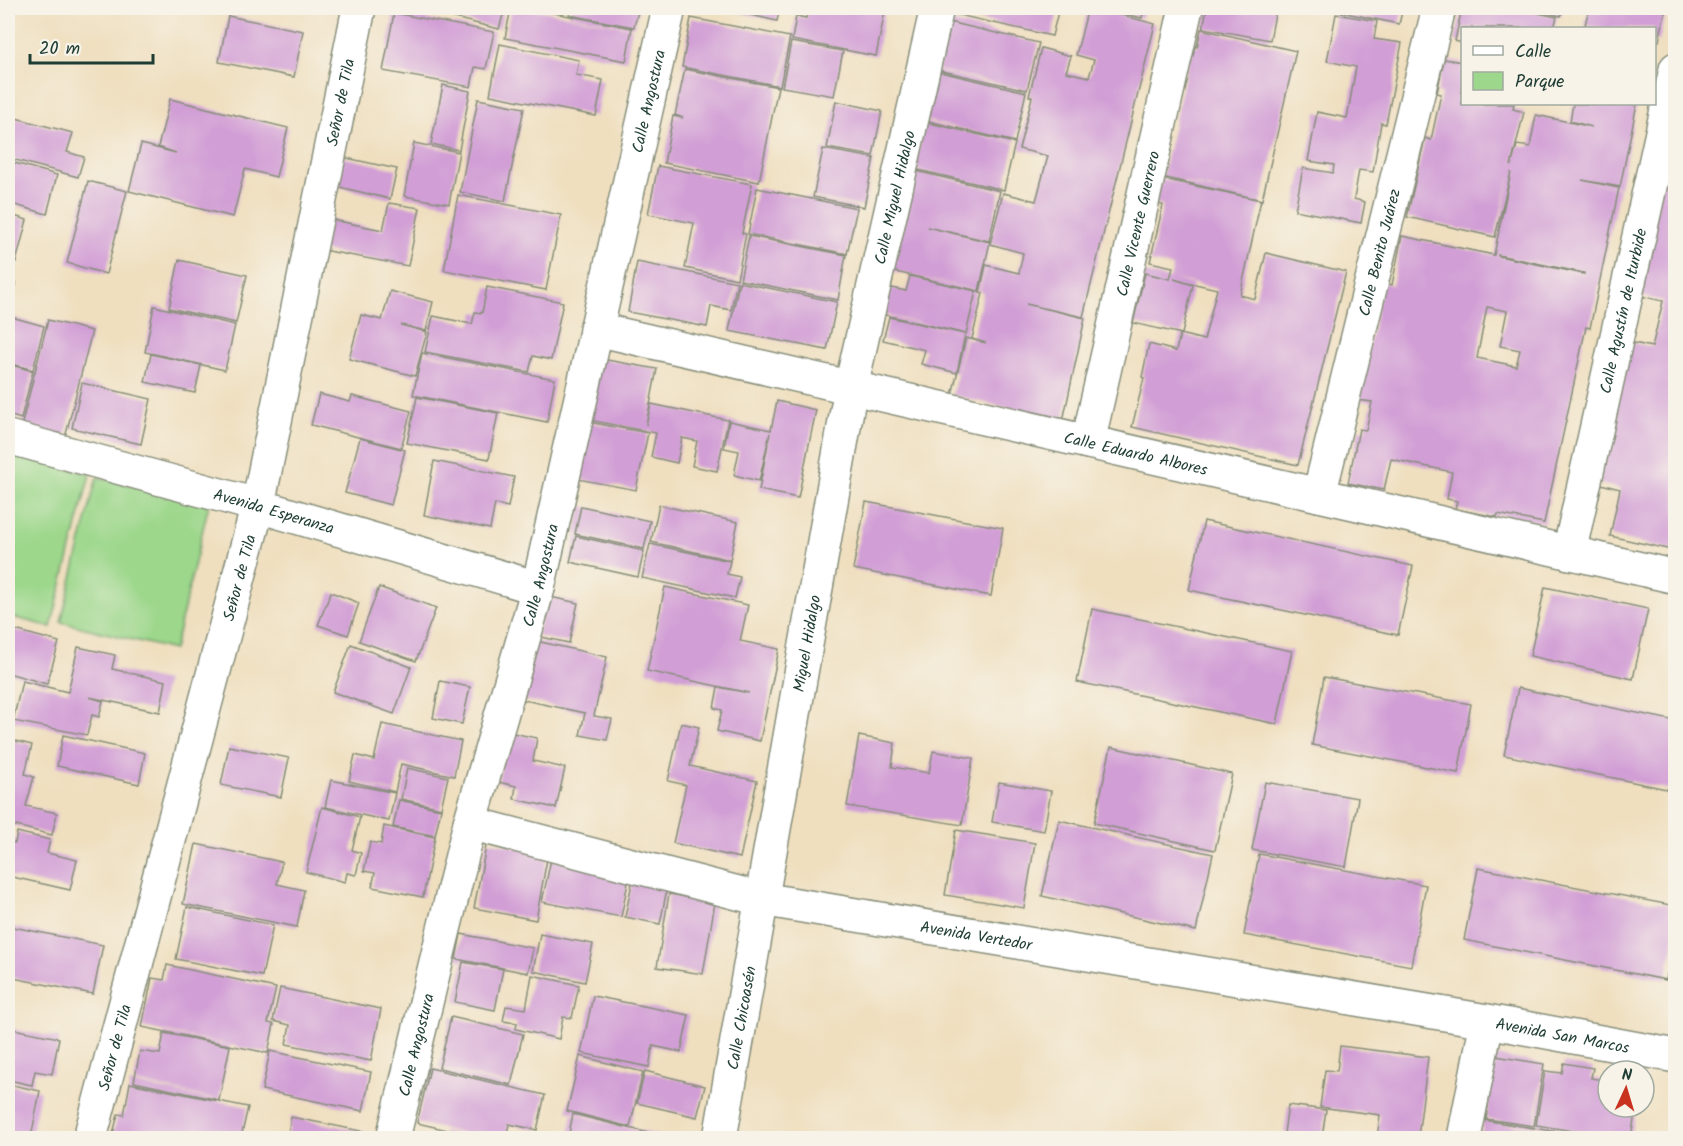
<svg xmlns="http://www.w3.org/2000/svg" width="1683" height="1146" viewBox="0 0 1683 1146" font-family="Kalam,sans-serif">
<rect width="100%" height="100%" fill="#f7f3e8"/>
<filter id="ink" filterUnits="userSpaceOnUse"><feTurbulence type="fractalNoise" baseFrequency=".0167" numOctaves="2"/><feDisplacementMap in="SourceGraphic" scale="12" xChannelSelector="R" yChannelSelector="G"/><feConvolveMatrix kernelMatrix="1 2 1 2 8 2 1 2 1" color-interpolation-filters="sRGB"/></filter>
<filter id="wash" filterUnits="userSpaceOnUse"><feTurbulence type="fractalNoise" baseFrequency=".008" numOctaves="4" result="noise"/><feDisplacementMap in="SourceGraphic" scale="24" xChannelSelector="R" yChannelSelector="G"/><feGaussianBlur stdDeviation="1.35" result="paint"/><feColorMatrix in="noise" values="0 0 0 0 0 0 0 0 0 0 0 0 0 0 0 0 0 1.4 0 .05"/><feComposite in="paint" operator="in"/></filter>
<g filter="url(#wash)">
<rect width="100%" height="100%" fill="#efdfbf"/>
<g fill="#9cd78b" stroke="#5e8a60" stroke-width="1.5">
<polygon points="8,454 90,474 51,627 8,616"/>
<polygon points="97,477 209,504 174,650 61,622"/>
</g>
<g id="blocks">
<g fill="#d19ed5" fill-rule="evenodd">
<polygon points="435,8 505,8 499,29 434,13"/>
<polygon points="511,8 528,8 632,28 626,61 505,38"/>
<polygon points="571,8 639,8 634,27 569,15"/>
<polygon points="720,8 780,8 777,21"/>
<polygon points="808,8 865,8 885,11 876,56 792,40 796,16 806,18"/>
<polygon points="955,8 1059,8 1052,36 954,14"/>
<polygon points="1088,8 1095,8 1155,24 1083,317 1026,304 1085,318 1063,421 952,395 966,338 986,343 972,339 983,293 980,292 986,265 1019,273 1023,253 990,244 1003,193 1036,201 1048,156 1019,149 1032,97 1029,96 1041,48 1071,56 1066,72 1089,77 1094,60 1076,55"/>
<polygon points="1097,8 1144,8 1142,18"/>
<polygon points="1207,8 1266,8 1276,9 1270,40 1203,28"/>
<polygon points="1322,8 1403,8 1399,24"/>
<polygon points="1462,8 1514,8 1557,17 1554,28 1462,28 1462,43 1455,41"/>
<polygon points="1525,8 1563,8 1561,16"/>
<polygon points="1589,8 1666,8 1659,41 1654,40 1654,28 1601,28 1585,25"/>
<polygon points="394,13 494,32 486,69 475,67 471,87 383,71"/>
<polygon points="1336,14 1377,21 1374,39 1402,43 1386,124 1381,123 1373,172 1359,170 1354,199 1365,202 1361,223 1295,210 1303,168 1333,173 1334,165 1308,161 1317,112 1347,118 1356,67 1327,61"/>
<polygon points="228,16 303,31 294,77 219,62"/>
<polygon points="691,18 790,37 780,86 682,67"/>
<polygon points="949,22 1039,43 1027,90 938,70"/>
<polygon points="1201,29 1296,51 1262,200 1162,177 1192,45 1197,47"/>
<polygon points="791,42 843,51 834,96 782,87"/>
<polygon points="500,44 579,60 576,75 603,80 596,116 490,95"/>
<path d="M1444 59 1462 62V104H1514L1513 109 1524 112 1511 166 1517 145 1530 147 1536 115 1592 127 1570 121 1573 104H1637L1620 187 1582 180 1619 188 1590 328 1586 327 1544 523 1498 514 1497 517 1455 509 1457 501 1447 499 1452 472 1391 459 1384 490 1348 483 1359 429 1366 430 1372 402 1357 400 1383 282 1392 285 1402 236 1494 255 1511 172 1495 237 1407 217 1425 138 1431 140 1441 94 1437 93ZM1498 255 1584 273V274L1498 256ZM1487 307 1507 311 1500 346 1520 350 1516 366 1477 358Z"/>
<polygon points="685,69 778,87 759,182 664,163 673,116 683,118 675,115"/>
<polygon points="936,71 1026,92 1015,142 924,120"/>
<polygon points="443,85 470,91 459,150 431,144"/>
<polygon points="170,99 288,128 276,177 245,169 233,217 129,191 141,144 176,153 158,147"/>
<polygon points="478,99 524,108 505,201 460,192"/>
<polygon points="836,101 882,111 873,156 827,148"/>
<polygon points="8,116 73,133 67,152 84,157 78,177 8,158"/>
<polygon points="1676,118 1676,551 1610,536 1620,489 1597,483 1625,341 1652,347 1663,301 1636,295"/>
<polygon points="925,122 1015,143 1004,190 914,169"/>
<polygon points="414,143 459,152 449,204 404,196"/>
<polygon points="823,149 874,158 864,207 813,197"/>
<polygon points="342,157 397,169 390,199 335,186"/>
<polygon points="8,161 57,175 47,214 8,203"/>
<polygon points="658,166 752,184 742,233 746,234 737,279 685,268 694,223 648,214"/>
<polygon points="916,171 1000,191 989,241 927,227 990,242 979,291 891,271"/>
<polygon points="1163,179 1261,200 1240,295 1255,299 1266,253 1346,272 1298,465 1132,427 1144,378 1142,377 1149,344 1176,351 1180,334 1204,340 1217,289 1174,279 1193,285 1182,334 1133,323 1145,273 1170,279 1173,267 1150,262 1163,205 1151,203"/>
<polygon points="88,181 127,191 106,274 67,263"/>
<polygon points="757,188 857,208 847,254 748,234"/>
<polygon points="458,195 561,215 546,290 444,270"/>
<polygon points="389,203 420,208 408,266 322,250 328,219 383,230"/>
<polygon points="8,214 27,220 16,262 8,260"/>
<polygon points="749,236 846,255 838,300 740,280"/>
<polygon points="179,260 247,275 236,323 169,308"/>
<polygon points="637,262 737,282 731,310 711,306 707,327 628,312"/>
<polygon points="910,276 976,291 966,334 877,313 883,286 906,291"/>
<polygon points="8,280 16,282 8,315"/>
<polygon points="739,282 837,302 827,350 729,331"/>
<polygon points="487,287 563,302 551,360 533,356 529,372 425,352 433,316 472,324 475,312 482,313"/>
<polygon points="390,291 433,302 426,331 401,325 427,332 415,376 349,359 361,315 382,320"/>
<polygon points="154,306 235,325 225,370 145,352"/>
<polygon points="8,316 44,326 33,370 8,363"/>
<polygon points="889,317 965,334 957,373 921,364 925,350 883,340"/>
<polygon points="48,320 92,331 64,442 20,431"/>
<polygon points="422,353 555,379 547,422 413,395"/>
<polygon points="151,354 201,365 195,393 145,382"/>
<polygon points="596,358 657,369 646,425 651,404 728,420 717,471 692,466 697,441 682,438 677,463 651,457 656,433 584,419"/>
<polygon points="8,364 33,371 21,419 8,415"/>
<polygon points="82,383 151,399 141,444 72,428"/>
<polygon points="319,394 350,402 352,396 411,411 401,448 311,425"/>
<polygon points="417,397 498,413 489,459 407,443"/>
<polygon points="777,401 816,410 798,498 759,490 770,433 759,481 734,475 739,451 724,448 729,421 771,430"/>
<polygon points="583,421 648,433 636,490 572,478"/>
<polygon points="360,438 405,450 391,505 345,493"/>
<polygon points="434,461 514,477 508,507 495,504 490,529 424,515"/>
<polygon points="866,502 1003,528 991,596 853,569"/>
<polygon points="659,505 738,522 730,560 651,542"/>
<polygon points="581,506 650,521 644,549 575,534"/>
<polygon points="1204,521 1413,566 1398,635 1189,590"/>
<polygon points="576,536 644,551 638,577 570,562"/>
<polygon points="650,544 730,561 727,574 740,577 735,598 642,578"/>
<polygon points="379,587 436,608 416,661 359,641"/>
<polygon points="665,587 748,605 740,641 779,649 760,741 717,731 722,710 714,708 718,687 749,693 647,671"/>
<polygon points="1545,587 1648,609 1633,679 1530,656"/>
<polygon points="331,592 359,603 348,635 318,625"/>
<polygon points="546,596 578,603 569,643 537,636"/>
<polygon points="1092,609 1292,651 1277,724 1077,682"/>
<polygon points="8,628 59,642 47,684 8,673"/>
<polygon points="532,640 607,657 594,716 612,719 607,740 580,735 585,713 519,699"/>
<polygon points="351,644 411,667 394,714 333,692"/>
<polygon points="78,647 115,655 112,669 166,681 160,712 89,697 103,701 99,717 92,715 87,735 13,721 22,681 68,692"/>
<polygon points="1324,677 1471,704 1458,773 1312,745"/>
<polygon points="440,681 470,687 462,724 433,718"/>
<polygon points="1518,688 1676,721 1676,791 1504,755"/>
<polygon points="681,723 699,727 690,766 757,781 740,858 673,843 686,785 668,781"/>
<polygon points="382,724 461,741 454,776 401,764 395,792 349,781 355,755 374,760"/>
<polygon points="508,732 537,738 533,761 565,768 556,808 514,799 516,786 498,782"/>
<polygon points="63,735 145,753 139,784 57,766"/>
<polygon points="859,736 895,743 892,767 929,773 933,751 973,758 962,825 847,806"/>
<polygon points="8,739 32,745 25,774 34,777 26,806 57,813 52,835 8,824"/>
<polygon points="229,746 289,758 281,797 221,785"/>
<polygon points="1111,747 1232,774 1215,850 1094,823"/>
<polygon points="407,768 448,777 441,808 401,799"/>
<polygon points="331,780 395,793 389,821 325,807"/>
<polygon points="999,782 1051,791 1044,831 992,822"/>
<polygon points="1265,782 1358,798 1346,867 1252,850"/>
<polygon points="399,800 441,809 435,836 393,827"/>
<polygon points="322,807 360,817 352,850 361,853 356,875 347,873 345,882 306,872"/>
<polygon points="1059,820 1213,854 1196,931 1042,896"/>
<polygon points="384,826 435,837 423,897 372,887 375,873 364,871 370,842 381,844"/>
<polygon points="956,830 1035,843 1024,908 945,895"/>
<polygon points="17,832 50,840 47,853 77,860 70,890 8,876 8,841 15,843"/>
<polygon points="487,841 548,853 536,920 474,908"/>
<polygon points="196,844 282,862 277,884 304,890 297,927 183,904"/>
<polygon points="1259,854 1426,885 1411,966 1244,935"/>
<polygon points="551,859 630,873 621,917 542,902"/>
<polygon points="1478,868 1676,906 1676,930 1666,980 1464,940"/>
<polygon points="633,878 668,884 660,924 625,917"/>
<polygon points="669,894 715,902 703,974 657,967"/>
<polygon points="187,907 273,925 262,976 176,959"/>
<polygon points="8,926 103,945 93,994 8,977"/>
<polygon points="461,934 533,948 528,973 456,959"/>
<polygon points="540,934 593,944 585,982 533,971"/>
<polygon points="463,962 503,969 495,1010 455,1002"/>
<polygon points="167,965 276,988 268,1023 274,1024 268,1053 142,1027 152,978 164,980"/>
<polygon points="532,975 579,985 572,1018 563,1017 559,1039 516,1029 517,1023 503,1021 506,1006 526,1009"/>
<polygon points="280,988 381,1009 371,1061 286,1044 290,1025 273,1021"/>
<polygon points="593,996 689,1015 681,1052 653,1046 649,1067 581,1053"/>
<polygon points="451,1017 523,1034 511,1085 439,1068"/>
<polygon points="8,1028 59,1038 52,1074 35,1071 32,1085 8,1080"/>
<polygon points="164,1033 230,1046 219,1100 134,1082 140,1051 160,1054"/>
<polygon points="1340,1046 1428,1057 1418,1138 1377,1138 1380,1115 1320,1107 1325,1070 1337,1071"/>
<polygon points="270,1051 371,1072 363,1111 262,1090"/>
<polygon points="580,1056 643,1072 630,1127 567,1111"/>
<polygon points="1496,1056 1544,1064 1534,1126 1486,1119"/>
<polygon points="1564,1063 1593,1068 1591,1078 1608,1081 1608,1107 1636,1107 1631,1138 1609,1138 1610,1137 1536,1125 1545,1071 1562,1073"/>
<polygon points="430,1068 545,1095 537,1130 509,1124 506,1138 482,1138 417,1123"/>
<polygon points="645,1071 705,1086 697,1117 637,1103"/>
<polygon points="130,1083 248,1107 241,1138 232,1137 231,1138 112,1138 118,1114 124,1115"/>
<polygon points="8,1084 40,1091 31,1138 8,1138"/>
<polygon points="1288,1105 1326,1110 1322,1138 1284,1133"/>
<polygon points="573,1114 669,1138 568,1138"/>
<polygon points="291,1117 366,1132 364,1138 287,1138"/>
<polygon points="1483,1120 1559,1132 1558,1138 1481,1138"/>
<polygon points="444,1131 471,1138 442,1138"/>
</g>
</g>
</g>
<g filter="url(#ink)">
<use href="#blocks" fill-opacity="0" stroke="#878e7a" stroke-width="1.5"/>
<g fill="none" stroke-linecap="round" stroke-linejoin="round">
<defs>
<g id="minor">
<path id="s1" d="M596 329 1676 577"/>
<path id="s2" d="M8 437 242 501 538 588"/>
<path id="s3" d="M1088 442 1186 8"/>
<path id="s4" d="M1319 495 1439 8"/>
<path id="s5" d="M1569 553 1676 69"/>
<path id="s6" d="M470 823 761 899 1487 1021 1676 1056"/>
<path id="s7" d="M90 1138 258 505 359 8"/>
<path id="s8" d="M393 1138 470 823 538 588 669 8"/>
<path id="s9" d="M720 1138 851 387 937 8"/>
<polyline points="1464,1138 1487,1021"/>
</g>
</defs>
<use href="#minor" stroke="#878e7a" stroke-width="36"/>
<use href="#minor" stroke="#fff" stroke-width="33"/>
</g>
</g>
<g text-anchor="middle" stroke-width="4.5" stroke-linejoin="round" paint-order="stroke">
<g font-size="16" fill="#1f3d34" stroke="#f7f3e8">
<text dy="6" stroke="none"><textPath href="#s7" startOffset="1066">Señor de Tila</textPath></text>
<text dy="6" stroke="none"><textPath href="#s8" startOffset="1068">Calle Angostura</textPath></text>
<text dy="6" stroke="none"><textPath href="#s9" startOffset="957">Calle Miguel Hidalgo</textPath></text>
<text dy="6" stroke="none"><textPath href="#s3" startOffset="224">Calle Vicente Guerrero</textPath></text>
<text dy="6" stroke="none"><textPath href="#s4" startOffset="250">Calle Benito Juárez</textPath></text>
<text dy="6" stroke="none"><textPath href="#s5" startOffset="248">Calle Agustín de Iturbide</textPath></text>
<text dy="6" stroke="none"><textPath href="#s1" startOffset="554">Calle Eduardo Albores</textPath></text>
<text dy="6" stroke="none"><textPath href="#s2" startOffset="276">Avenida Esperanza</textPath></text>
<text dy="6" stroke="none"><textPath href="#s8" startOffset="582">Calle Angostura</textPath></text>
<text dy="6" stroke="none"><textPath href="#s7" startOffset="580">Señor de Tila</textPath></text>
<text dy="6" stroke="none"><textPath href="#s9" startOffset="502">Miguel Hidalgo</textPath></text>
<text dy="6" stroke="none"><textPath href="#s6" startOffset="519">Avenida Vertedor</textPath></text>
<text dy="6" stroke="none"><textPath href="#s9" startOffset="122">Calle Chicoasén</textPath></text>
<text dy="6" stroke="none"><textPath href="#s6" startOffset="1114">Avenida San Marcos</textPath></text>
<text dy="6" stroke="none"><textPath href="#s8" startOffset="96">Calle Angostura</textPath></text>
<text dy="6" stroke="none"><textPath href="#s7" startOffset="94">Señor de Tila</textPath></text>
</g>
</g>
<rect width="1683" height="1146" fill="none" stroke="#f7f3e8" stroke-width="30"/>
<rect x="1461" y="27" width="195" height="78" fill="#f7f3e8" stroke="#a1aaa0" stroke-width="1.5"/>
<rect x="1473" y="46" width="30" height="9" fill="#ffffff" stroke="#a1aaa0" stroke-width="1.5"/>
<text x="1515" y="57" font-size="18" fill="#1f3d34">Calle</text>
<rect x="1473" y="72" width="30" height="18" fill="#9cd78b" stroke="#a1aaa0" stroke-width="1.5"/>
<text x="1515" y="87" font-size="18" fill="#1f3d34">Parque</text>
<g transform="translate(1626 1089) rotate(4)"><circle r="28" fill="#f7f3e8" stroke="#a1aaa0" stroke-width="1.5"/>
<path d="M0-4.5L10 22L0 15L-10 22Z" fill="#c8321e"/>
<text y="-9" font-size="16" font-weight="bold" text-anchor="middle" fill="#1f3d34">N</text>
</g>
<path d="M30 54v9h123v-9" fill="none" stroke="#1f3d34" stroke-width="3"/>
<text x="39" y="54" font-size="18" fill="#1f3d34" stroke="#f7f3e8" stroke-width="4.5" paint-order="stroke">20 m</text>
</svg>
